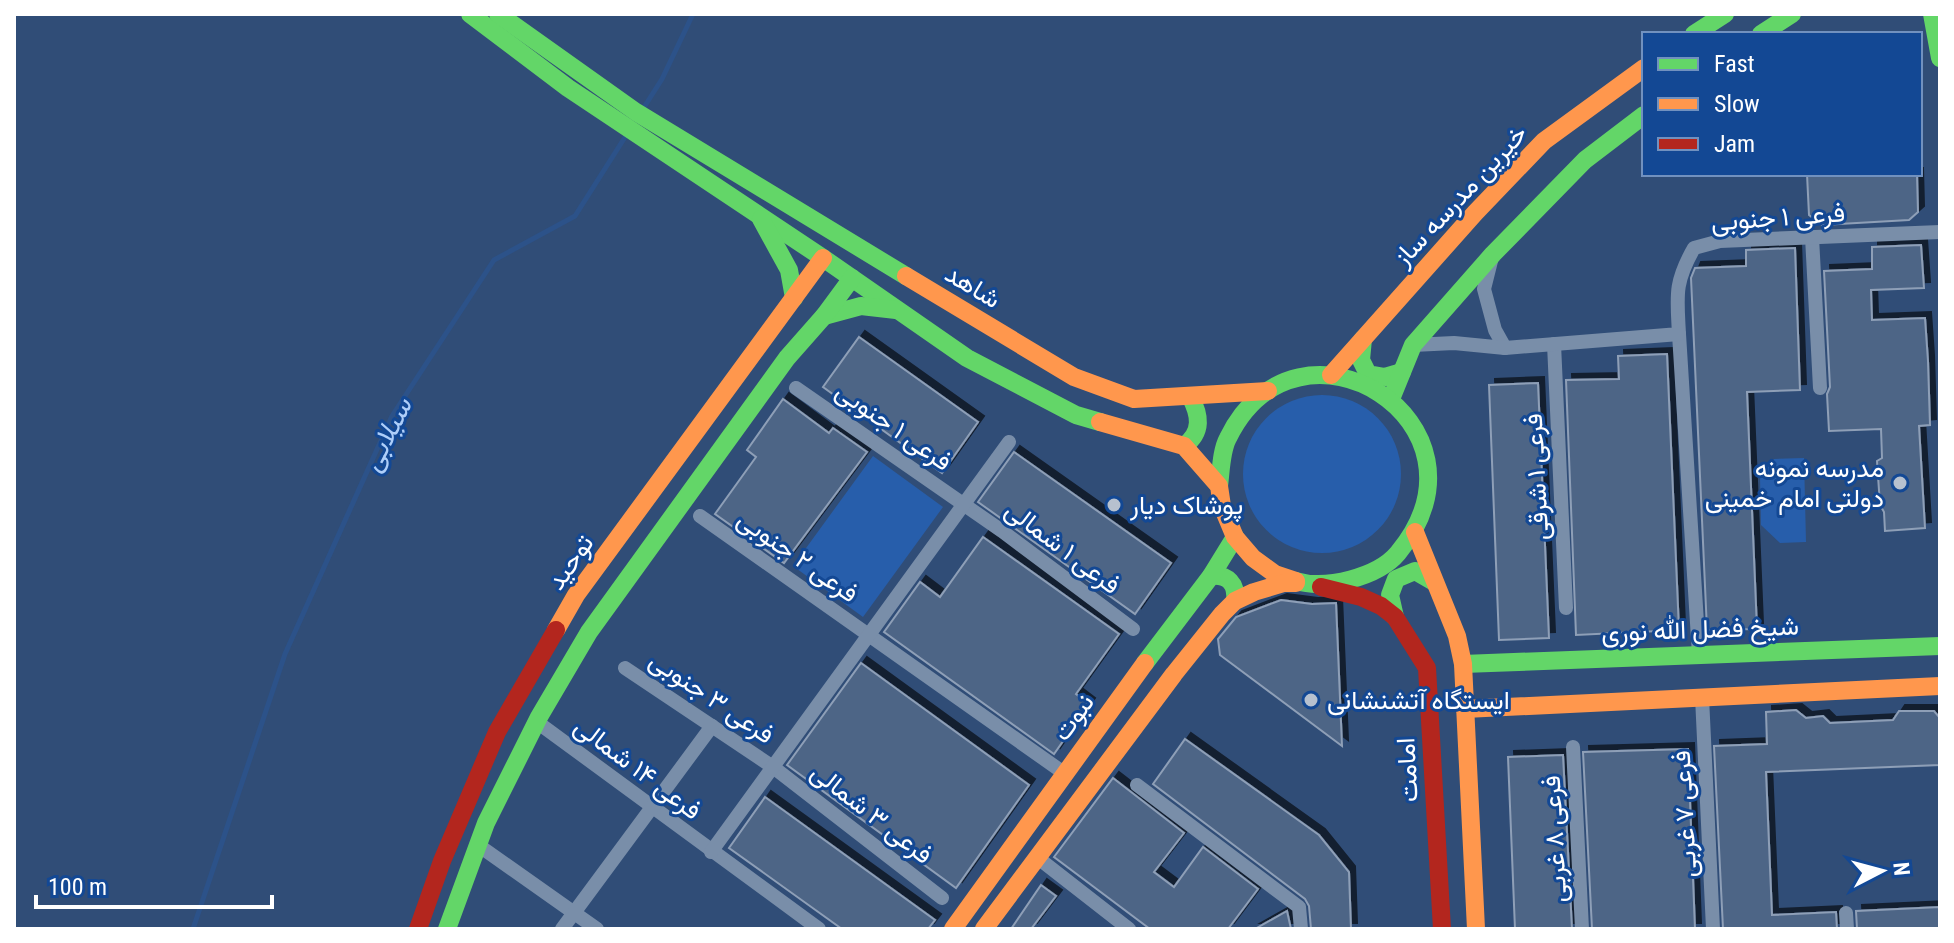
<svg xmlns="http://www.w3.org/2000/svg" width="1954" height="943" viewBox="0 0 1954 943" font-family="'Roboto Condensed',Vazirmatn,sans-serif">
<defs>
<filter id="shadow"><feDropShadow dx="6" dy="-6" stdDeviation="0" flood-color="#0009"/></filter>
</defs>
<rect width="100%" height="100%" fill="#304d77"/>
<g fill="#275eab">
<circle cx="1322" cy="474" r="79"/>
<polygon points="873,456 943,507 863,617 793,566"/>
<polygon points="1804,458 1806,542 1780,543 1761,525 1760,477 1774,459"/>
</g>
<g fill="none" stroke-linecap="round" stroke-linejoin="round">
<g stroke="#2c5289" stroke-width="5">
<polyline points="641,112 662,79 693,14"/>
<polyline points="193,929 285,654 392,416 494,260 575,216 627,134"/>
</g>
</g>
<g fill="#4e6586" stroke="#8e9fb7" stroke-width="2" filter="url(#shadow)">
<polygon points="1807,174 1917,174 1918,212 1909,220 1822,225 1809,215"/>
<polygon points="1921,245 1924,288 1871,290 1872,320 1925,318 1928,361 1930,425 1919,426 1925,528 1885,531 1884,512 1880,505 1877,461 1882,458 1881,429 1829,431 1827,394 1830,387 1824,271 1872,269 1872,247"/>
<polygon points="1795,248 1800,390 1747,392 1757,629 1707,630 1691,278 1695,268 1746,266 1746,250"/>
<polygon points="859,337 978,422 942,473 823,387"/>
<polygon points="1667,354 1679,630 1576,635 1566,380 1619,379 1618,356"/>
<polygon points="1538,383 1549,638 1499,640 1489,385"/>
<polygon points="783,399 829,433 833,428 867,452 784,563 715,514 756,457 747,450"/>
<polygon points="1014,452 1171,563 1135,614 978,502"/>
<polygon points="983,537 1119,634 1076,694 1089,704 1054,754 884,632 920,582 940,597"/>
<polygon points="1281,600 1312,604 1336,603 1342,746 1220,655 1218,639 1236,617"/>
<polygon points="861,663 1029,785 956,888 787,765"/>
<polygon points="1796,710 1806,718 1823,716 1830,723 1893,720 1899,711 1934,711 1940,718 1940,765 1766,772 1772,915 1836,912 1837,929 1723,929 1714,746 1767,744 1766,712"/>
<polygon points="1185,739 1319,835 1349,872 1351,929 1311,929 1309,906 1305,899 1153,784"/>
<polygon points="1688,749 1695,929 1592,929 1583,752"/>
<polygon points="1563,755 1572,929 1515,929 1508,757"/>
<polygon points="1113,778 1184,833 1154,872 1174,887 1203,847 1258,889 1228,929 1150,929 1054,857"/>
<polygon points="765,797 935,920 928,929 842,929 729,848"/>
<polygon points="1041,885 1056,896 1031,929 1011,929"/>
<polygon points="1940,907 1940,929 1857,929 1856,911"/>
<polygon points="1287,911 1291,929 1255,929"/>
</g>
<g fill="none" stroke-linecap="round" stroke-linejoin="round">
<g stroke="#798ea9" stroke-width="14">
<polyline points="1812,237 1820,388"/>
<polyline points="1492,257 1484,289 1495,330 1505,348"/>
<polyline points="1679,334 1699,655"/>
<polyline points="1554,344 1566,608"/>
<path d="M1413 345 1454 343 1505 348 1679 334C1677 296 1674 283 1694 248L1720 241 1940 232"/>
<polyline points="796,388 1002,531 1133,629"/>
<polyline points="700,516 1064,773"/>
<polyline points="625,668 773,767 942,898"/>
<polyline points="1702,697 1713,929"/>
<polyline points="537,722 819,929"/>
<polyline points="1573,747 1582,929"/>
<polyline points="1137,785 1299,907 1301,929"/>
<polyline points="478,845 597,929"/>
<polyline points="711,852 1009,442"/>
<polyline points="1038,858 1129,929"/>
<polyline points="1846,913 1847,929"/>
<polyline points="562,929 712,726"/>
</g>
<g stroke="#63d668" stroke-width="18">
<polyline points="470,14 568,88 823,258 967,358 1076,415 1100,422"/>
<polyline points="498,14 636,112 906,276"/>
<polyline points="1932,14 1940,58"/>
<polyline points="1694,34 1725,14"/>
<polyline points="1761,34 1792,14"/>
<polyline points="761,219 789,270 794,298"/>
<polyline points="824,316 861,306 896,310"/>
<polyline points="1363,339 1361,360 1368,374 1385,377 1402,372"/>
<polyline points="1391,399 1413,345 1493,254 1585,160 1644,115"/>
<path d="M1184 446C1203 432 1200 415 1190 396"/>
<path d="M1219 486C1221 471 1221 451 1228 438 1298 295 1505 423 1398 553 1378 577 1326 590 1296 581"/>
<path d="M1211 576C1228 574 1237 584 1235 601"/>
<polyline points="1395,617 1390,595 1396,579 1415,571 1434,582"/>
<polyline points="1145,663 1211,576 1235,537"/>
<polyline points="1463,664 1940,646"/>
<polyline points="447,929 486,823 539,717 589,632 787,358 824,316 852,278"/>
</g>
<g stroke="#ff974d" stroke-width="18">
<polyline points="906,276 1074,377 1134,399 1268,391"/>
<polyline points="1331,375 1475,213 1544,141 1644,68"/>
<polyline points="1100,422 1184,446 1219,486 1222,506 1235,537 1253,558 1275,574 1296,581"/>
<polyline points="1415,532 1457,636 1463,664 1476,929"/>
<polyline points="556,630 576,595 823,258"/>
<polyline points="1465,709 1940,686"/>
<polyline points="953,929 1145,663"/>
<polyline points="984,929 1174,674 1222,614 1235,601 1254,592 1284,583 1296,583"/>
</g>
<g stroke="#b3261e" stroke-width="18">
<polyline points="1321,587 1361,597 1381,606 1395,617 1427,668 1442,929"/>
<polyline points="418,929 442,861 497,732 556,630"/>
</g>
</g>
<g fill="#b7c1cf" stroke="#134894" stroke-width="3">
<circle cx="1900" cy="483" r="8"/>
<circle cx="1114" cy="505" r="8"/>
<circle cx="1311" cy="700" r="8"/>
</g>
<g text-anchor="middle" stroke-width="6" stroke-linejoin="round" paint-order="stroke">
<g font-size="26" fill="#fff" stroke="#134894">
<text transform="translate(1460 195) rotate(-47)" y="9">خیرین مدرسه ساز</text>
<text transform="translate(1778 217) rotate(-4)" y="9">فرعی ۱ جنوبی</text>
<text transform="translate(973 286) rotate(31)" y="9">شاهد</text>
<text transform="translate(894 426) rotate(35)" y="9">فرعی ۱ جنوبی</text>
<text transform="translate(1536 477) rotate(-93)" y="9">فرعی ۱ شرقی</text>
<text transform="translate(1063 547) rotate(37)" y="9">فرعی ۱ شمالی</text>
<text transform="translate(798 556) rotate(35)" y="9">فرعی ۲ جنوبی</text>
<text transform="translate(570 562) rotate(-55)" y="9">توحید</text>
<text transform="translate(1700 629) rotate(-2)" y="9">شیخ فضل الله نوری</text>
<text transform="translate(712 697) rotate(34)" y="9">فرعی ۳ جنوبی</text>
<text transform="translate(1073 717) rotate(-54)" y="9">نبوت</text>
<text transform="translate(638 768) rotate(37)" y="9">فرعی ۱۴ شمالی</text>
<text transform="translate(1407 770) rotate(-93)" y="9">امامت</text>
<text transform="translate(872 813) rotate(38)" y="9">فرعی ۳ شمالی</text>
<text transform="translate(1684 814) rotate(-93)" y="9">فرعی ۷ غربی</text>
<text transform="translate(1554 839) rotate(-93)" y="9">فرعی ۸ غربی</text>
</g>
<g font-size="26" fill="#fff" stroke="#134894" text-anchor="start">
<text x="1884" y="477" text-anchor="end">مدرسه نمونه<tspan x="1884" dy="30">دولتی امام خمینی</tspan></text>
<text x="1130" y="514">پوشاک دیار</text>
<text x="1327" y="709">ایستگاه آتشنشانی</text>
</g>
<g font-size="28" font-style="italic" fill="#aecef9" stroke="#134894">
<text transform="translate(386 434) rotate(-63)" y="10">سیلابی</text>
</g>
</g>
<rect width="1954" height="943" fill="none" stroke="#ffffff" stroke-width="32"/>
<rect x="1642" y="32" width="280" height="144" fill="#134894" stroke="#7191bf" stroke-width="2"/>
<rect x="1658" y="58" width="40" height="12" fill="#63d668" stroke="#7191bf" stroke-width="2"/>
<text x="1714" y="72" font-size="24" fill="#ffffff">Fast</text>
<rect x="1658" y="98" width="40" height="12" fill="#ff974d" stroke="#7191bf" stroke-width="2"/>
<text x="1714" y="112" font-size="24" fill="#ffffff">Slow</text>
<rect x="1658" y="138" width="40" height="12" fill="#b3261e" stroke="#7191bf" stroke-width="2"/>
<text x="1714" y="152" font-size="24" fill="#ffffff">Jam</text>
<g transform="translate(1882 871) rotate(84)" stroke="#134894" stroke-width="6" paint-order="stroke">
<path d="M0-6L14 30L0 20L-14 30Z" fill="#ffffff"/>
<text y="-12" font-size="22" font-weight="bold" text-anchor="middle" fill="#ffffff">N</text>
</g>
<path d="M36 895v12h236v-12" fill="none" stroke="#ffffff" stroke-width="4"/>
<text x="48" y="895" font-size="24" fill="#ffffff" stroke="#134894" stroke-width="6" paint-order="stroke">100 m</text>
</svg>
